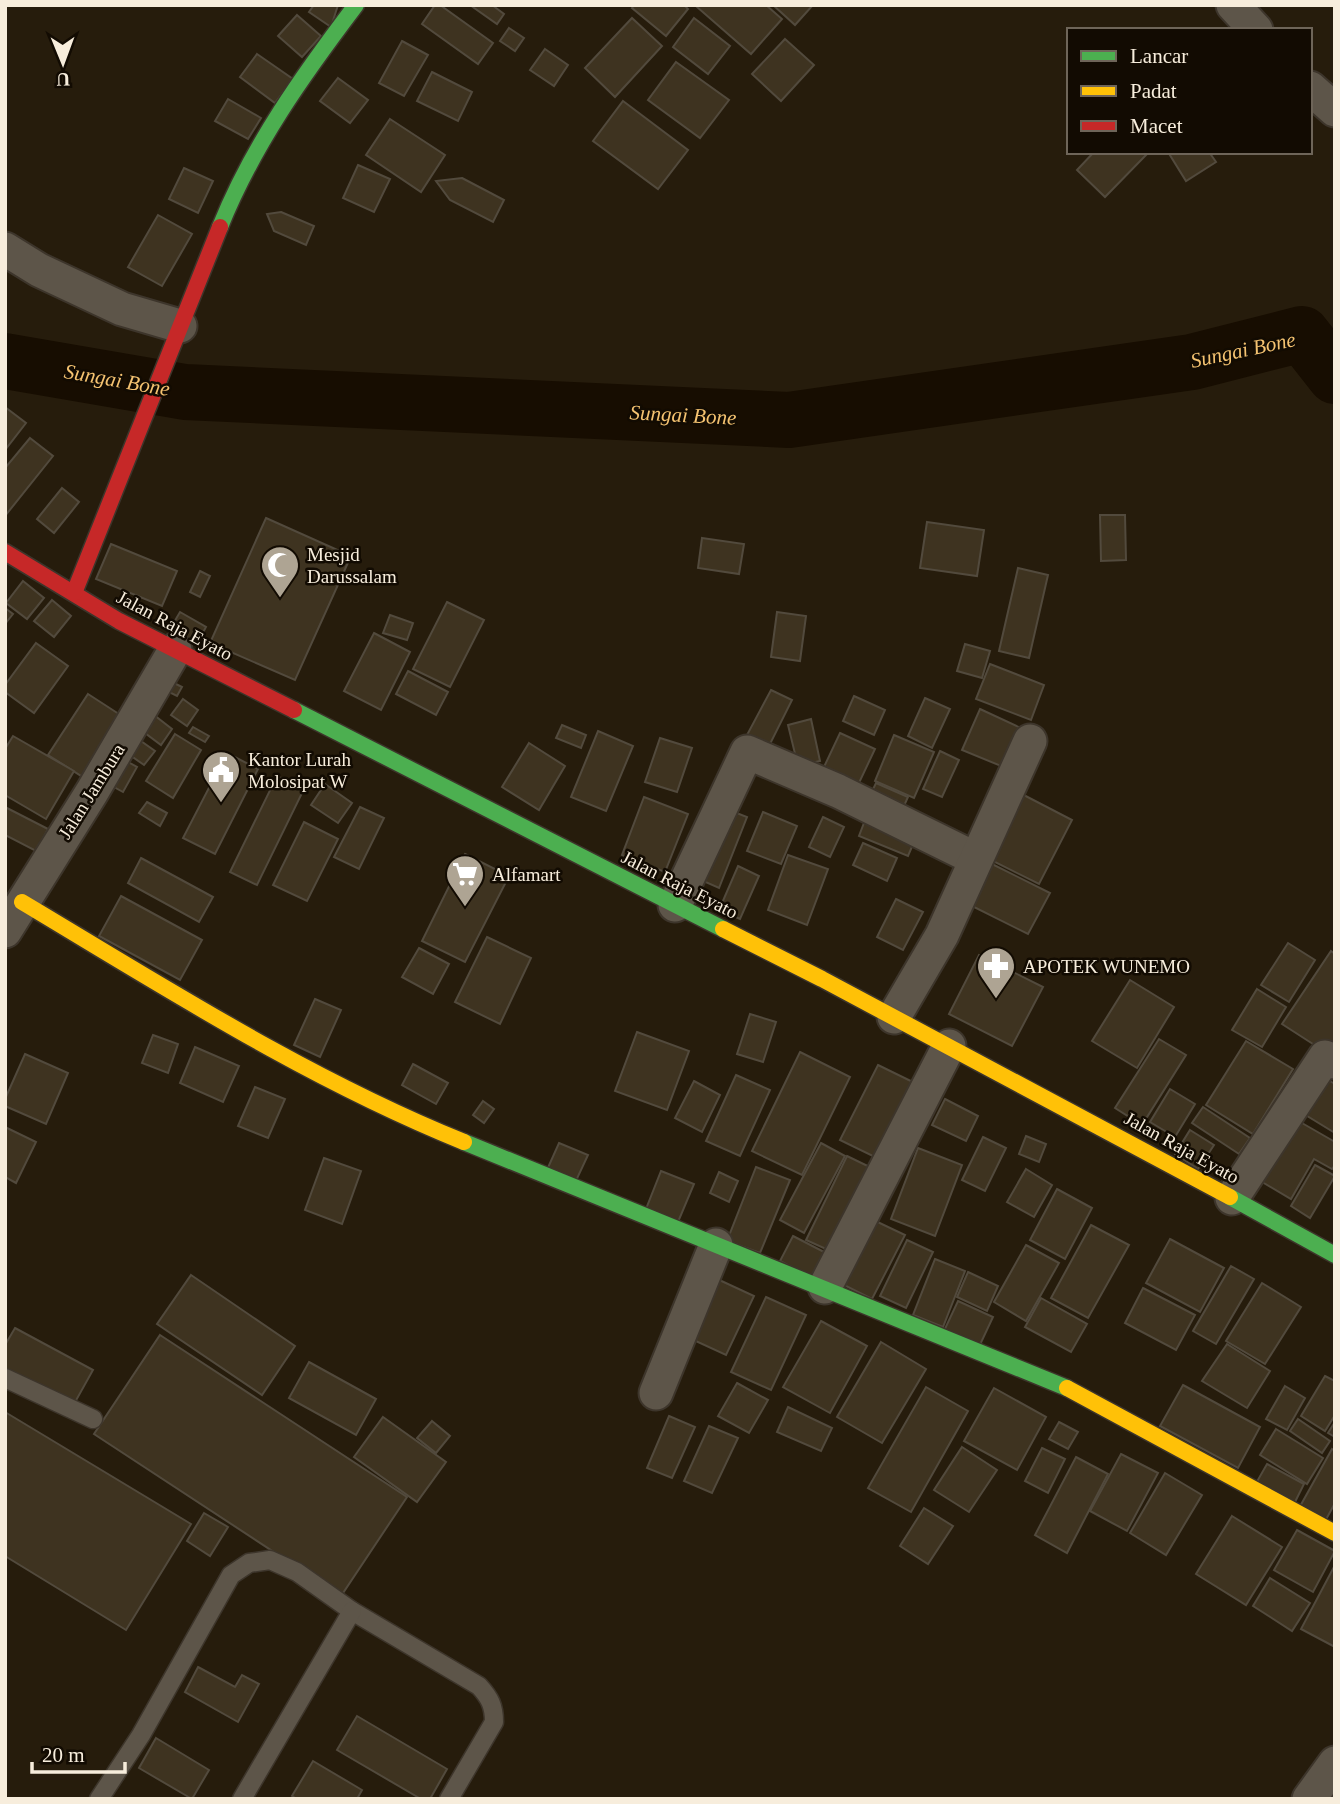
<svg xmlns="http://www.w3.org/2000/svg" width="1340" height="1804" viewBox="0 0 1340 1804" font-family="'Times New Roman',serif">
<rect width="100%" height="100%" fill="#261c0c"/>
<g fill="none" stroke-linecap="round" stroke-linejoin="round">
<polyline stroke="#170d01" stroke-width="56" points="5,361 185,392 789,420 1192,362 1302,334 1335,376"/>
</g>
<g fill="#3e3320" stroke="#524a3d" stroke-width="2">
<polygon points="314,5 338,5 331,27 309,12"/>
<polygon points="435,5 440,5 493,43 478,64 422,24"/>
<polygon points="470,5 492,5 504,14 497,24"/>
<polygon points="634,5 684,5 688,9 666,36 632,8"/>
<polygon points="699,5 766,5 782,19 751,54 697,7"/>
<polygon points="773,5 813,5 795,25"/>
<polygon points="297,15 321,36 302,57 278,36"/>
<polygon points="632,18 662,46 615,97 585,68"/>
<polygon points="694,18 730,46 708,74 673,47"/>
<polygon points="509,28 524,38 515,51 500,41"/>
<polygon points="785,39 814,65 781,101 752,74"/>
<polygon points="402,41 428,55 404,96 379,83"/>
<polygon points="545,49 568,65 554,86 530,70"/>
<polygon points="257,54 293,79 275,103 240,77"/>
<polygon points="676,62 729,100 700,138 648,100"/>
<polygon points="432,72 472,92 458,121 417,101"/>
<polygon points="338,78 368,100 350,123 320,101"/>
<polygon points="228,99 261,118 248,139 215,121"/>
<polygon points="623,101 688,150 658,189 593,141"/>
<polygon points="390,119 445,155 421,192 366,155"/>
<polygon points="1094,152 1147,152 1148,153 1105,197 1077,170"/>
<polygon points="1168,152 1209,152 1216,162 1186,181"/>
<polygon points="358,165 390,179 374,212 343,198"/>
<polygon points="184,168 213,181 198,213 169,199"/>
<polygon points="462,178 504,200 493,222 450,200 436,181"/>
<polygon points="281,212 314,226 306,245 274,231 267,214"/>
<polygon points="158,215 192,234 162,286 128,267"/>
<polygon points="5,407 26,423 5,450"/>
<polygon points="30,438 53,456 5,516 5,468"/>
<polygon points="62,488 79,502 54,533 37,519"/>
<polygon points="1100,515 1125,515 1126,560 1101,561"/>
<polygon points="266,518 351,556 295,680 210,643"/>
<polygon points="927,522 984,530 977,576 920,568"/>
<polygon points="702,538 744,544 739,574 698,568"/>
<polygon points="111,544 177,571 162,606 96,579"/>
<polygon points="1018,568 1048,575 1029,658 999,651"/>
<polygon points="200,571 210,576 200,597 190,592"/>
<polygon points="23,581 44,598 27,619 6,603"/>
<polygon points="52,600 71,616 54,637 34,621"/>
<polygon points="447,602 484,620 450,687 413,669"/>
<polygon points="5,608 13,614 5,624"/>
<polygon points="180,612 206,627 197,644 170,629"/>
<polygon points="777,612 806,616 800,661 771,657"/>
<polygon points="390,615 413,623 407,640 383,633"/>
<polygon points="374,633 410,652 381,710 344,691"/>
<polygon points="36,643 68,666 34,713 5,692 5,685"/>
<polygon points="965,644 990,651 982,678 957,671"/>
<polygon points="990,664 1044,685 1031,720 976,699"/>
<polygon points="408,671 448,692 436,715 396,694"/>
<polygon points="170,681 182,687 177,696 165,690"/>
<polygon points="771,690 792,700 769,746 747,735"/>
<polygon points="88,694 125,718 86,779 48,755"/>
<polygon points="854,696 885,710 874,735 843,721"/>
<polygon points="925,698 950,709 932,748 908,736"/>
<polygon points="183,699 198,710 187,726 171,715"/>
<polygon points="145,708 172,729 161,745 133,724"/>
<polygon points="980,709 1023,729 1006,768 962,750"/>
<polygon points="811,719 820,761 798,766 788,725"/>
<polygon points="562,725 586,735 581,748 556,738"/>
<polygon points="193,727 209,736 205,742 189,733"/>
<polygon points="598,731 633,746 606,811 571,797"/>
<polygon points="840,733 875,749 858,785 823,769"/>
<polygon points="131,734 155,751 144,765 120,748"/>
<polygon points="175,734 201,750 173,798 146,781"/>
<polygon points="894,735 934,752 914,798 875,781"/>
<polygon points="13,736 74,771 46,819 5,795 5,749"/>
<polygon points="660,738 692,748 677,792 645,782"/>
<polygon points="529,743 565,766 539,810 502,787"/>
<polygon points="940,751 959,760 942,797 923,789"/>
<polygon points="227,753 258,769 215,854 183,838"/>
<polygon points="119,757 137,767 123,792 105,782"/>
<polygon points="277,776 304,789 257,885 230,872"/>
<polygon points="876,783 908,797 899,817 867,802"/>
<polygon points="325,784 352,803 338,823 311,805"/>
<polygon points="1016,791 1072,820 1039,884 983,856"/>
<polygon points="644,797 688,814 665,872 622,855"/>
<polygon points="147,802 167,813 160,826 139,813"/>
<polygon points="5,807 48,829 36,851 5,835"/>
<polygon points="360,807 384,818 359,869 334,857"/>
<polygon points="729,810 747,817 719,888 701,880"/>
<polygon points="763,812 797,826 781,864 747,851"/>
<polygon points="867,815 917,835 908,856 859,836"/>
<polygon points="823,817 844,827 830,857 809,847"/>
<polygon points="304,822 338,839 307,901 273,885"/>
<polygon points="863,843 897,858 887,881 853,865"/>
<polygon points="465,854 509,876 465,962 422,941"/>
<polygon points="788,855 828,869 807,925 768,910"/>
<polygon points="141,858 213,897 199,922 128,883"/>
<polygon points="988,862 1050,893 1028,934 968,904"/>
<polygon points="738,866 759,876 740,919 719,910"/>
<polygon points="121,896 202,940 180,980 99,936"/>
<polygon points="896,899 923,912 903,950 877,937"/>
<polygon points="487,937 531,958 500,1024 455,1002"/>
<polygon points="1288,943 1315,960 1289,1002 1261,985"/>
<polygon points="419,948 449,964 433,994 402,977"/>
<polygon points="1331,951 1335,954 1335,1048 1330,1055 1282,1024"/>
<polygon points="979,955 1043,987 1012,1046 949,1014"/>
<polygon points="1130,980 1174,1007 1137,1068 1092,1041"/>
<polygon points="1257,989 1286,1007 1262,1047 1232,1030"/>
<polygon points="315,999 341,1010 320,1057 294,1045"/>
<polygon points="750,1014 776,1022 763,1062 737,1054"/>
<polygon points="637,1032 689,1051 667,1110 615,1091"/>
<polygon points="153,1035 178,1044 168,1073 142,1063"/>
<polygon points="1159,1039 1186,1055 1142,1125 1115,1108"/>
<polygon points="1246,1041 1293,1069 1253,1134 1206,1105"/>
<polygon points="195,1047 239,1066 223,1102 180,1083"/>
<polygon points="800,1052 850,1077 802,1175 752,1151"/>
<polygon points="25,1054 68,1073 46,1124 5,1106 5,1099"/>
<polygon points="413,1064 448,1083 436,1104 402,1085"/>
<polygon points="878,1065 921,1086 883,1161 840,1140"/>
<polygon points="736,1075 770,1090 740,1156 706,1141"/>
<polygon points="1321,1076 1335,1084 1335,1133 1299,1111"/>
<polygon points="694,1081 720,1095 702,1132 675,1118"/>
<polygon points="255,1087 285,1099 268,1138 238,1126"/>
<polygon points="1170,1089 1195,1104 1175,1137 1150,1122"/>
<polygon points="945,1099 978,1116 966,1141 932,1125"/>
<polygon points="483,1101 494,1109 484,1123 473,1115"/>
<polygon points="1203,1107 1250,1138 1239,1154 1192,1123"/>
<polygon points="1288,1115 1335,1142 1335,1165 1332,1169 1314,1159 1291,1199 1252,1176"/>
<polygon points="5,1127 36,1142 16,1183 5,1177"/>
<polygon points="1190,1130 1214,1145 1198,1169 1175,1154"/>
<polygon points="1026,1136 1046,1144 1039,1162 1019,1154"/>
<polygon points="983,1137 1006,1148 985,1191 962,1180"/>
<polygon points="559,1143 588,1155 574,1185 546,1172"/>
<polygon points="821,1143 845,1156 804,1233 780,1220"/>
<polygon points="918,1148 962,1165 935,1236 891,1219"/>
<polygon points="847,1156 878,1171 837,1254 806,1240"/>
<polygon points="324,1158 361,1171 342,1224 305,1210"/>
<polygon points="1315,1165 1335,1176 1310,1218 1291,1206"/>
<polygon points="756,1167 790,1180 760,1253 727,1241"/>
<polygon points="1026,1169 1052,1185 1034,1217 1007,1202"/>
<polygon points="661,1171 694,1184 678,1222 646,1209"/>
<polygon points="719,1172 738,1181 729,1202 710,1193"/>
<polygon points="1057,1189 1092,1208 1065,1259 1030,1240"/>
<polygon points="867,1217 905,1235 872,1299 834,1280"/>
<polygon points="1091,1225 1129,1245 1088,1318 1051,1298"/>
<polygon points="793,1236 828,1254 814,1279 780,1261"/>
<polygon points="1170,1239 1224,1268 1200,1312 1146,1283"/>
<polygon points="907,1240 933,1252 906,1308 880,1296"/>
<polygon points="1026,1245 1059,1263 1026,1321 994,1302"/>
<polygon points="935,1259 965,1271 943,1327 913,1315"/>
<polygon points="1231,1266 1254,1279 1216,1344 1193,1331"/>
<polygon points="968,1272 998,1286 987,1311 957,1297"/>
<polygon points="191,1275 295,1346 262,1395 157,1324"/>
<polygon points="715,1278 754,1296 726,1355 687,1337"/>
<polygon points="1262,1283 1301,1307 1265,1364 1226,1341"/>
<polygon points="1143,1288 1195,1315 1176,1350 1125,1323"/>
<polygon points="766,1297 806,1315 771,1390 731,1372"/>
<polygon points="1041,1298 1087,1324 1071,1352 1025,1327"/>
<polygon points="958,1301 993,1317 978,1349 943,1333"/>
<polygon points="821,1321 867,1346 830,1413 783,1387"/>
<polygon points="15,1328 93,1370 69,1413 5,1379 5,1345"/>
<polygon points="160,1335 407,1497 341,1596 94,1434"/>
<polygon points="881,1342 926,1369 882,1443 837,1417"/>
<polygon points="1227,1344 1270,1371 1247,1408 1202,1381"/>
<polygon points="309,1362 376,1399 356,1435 289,1398"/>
<polygon points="1325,1376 1335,1381 1335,1415 1325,1431 1301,1416"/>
<polygon points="737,1383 768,1400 749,1433 718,1416"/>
<polygon points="1183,1385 1260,1427 1238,1468 1160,1426"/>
<polygon points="1285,1386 1305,1398 1287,1430 1266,1419"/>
<polygon points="926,1387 968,1411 911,1512 868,1488"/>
<polygon points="994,1388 1046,1417 1017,1470 964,1441"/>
<polygon points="788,1407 832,1428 821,1451 777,1432"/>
<polygon points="5,1412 191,1524 126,1630 5,1556"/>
<polygon points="669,1416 695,1427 672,1478 647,1468"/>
<polygon points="383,1417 446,1462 417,1502 354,1457"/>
<polygon points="1298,1419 1330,1441 1322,1453 1290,1431"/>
<polygon points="432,1421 450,1436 436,1453 417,1438"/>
<polygon points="1059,1422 1078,1432 1068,1449 1049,1439"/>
<polygon points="1335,1422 1335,1437 1328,1433"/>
<polygon points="709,1426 738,1438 712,1493 684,1481"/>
<polygon points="1276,1429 1323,1458 1307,1484 1260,1455"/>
<polygon points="962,1447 997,1470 969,1512 934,1490"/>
<polygon points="1042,1448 1065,1459 1048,1493 1025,1481"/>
<polygon points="1332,1449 1335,1451 1335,1503 1323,1525 1298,1510"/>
<polygon points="1121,1454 1158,1473 1127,1531 1090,1511"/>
<polygon points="1076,1457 1108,1474 1067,1553 1035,1535"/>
<polygon points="1267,1464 1304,1484 1293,1506 1255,1485"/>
<polygon points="1165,1473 1202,1495 1166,1555 1130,1533"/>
<polygon points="924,1508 953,1526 928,1564 900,1546"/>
<polygon points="204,1513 228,1527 210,1556 187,1541"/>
<polygon points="1232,1516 1282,1547 1246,1605 1196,1574"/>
<polygon points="1297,1530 1335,1551 1313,1592 1274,1570"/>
<polygon points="1335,1565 1335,1647 1301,1629"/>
<polygon points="1270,1578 1310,1603 1292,1631 1253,1606"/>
<polygon points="198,1667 235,1687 242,1675 259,1684 238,1722 185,1692"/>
<polygon points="357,1716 447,1769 430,1799 421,1799 337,1750"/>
<polygon points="156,1738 209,1770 192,1799 139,1768"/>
<polygon points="313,1761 362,1790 357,1799 297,1799 292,1796"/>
</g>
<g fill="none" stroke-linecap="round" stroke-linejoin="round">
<defs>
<g id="lane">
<polyline points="5,1378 93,1419"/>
<path d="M99 1799 141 1735 231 1575 249 1563 270 1560 297 1572 352 1611 479 1686C490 1698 494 1706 494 1722L449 1799"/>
<polyline points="242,1799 352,1611"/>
</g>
<g id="street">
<polyline points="1233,5 1256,30"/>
<polyline points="1310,88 1335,110"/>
<polyline points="5,249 39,270 122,309 180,326"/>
<polyline points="675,905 747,752 838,791 976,859"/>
<polyline points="5,931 92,792 175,650"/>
<polyline points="894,1017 942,935 1030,741"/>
<polyline points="1232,1198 1325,1057 1335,1062"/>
<polyline points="825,1287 949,1046"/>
<polyline points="656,1393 716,1245"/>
<polyline points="1309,1799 1335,1763"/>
</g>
<g id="fast">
<path d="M220 227C253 145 303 75 356 5"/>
<polyline points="294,710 723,929"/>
<polyline points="464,1142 1067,1388"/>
<polyline points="1230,1197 1335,1255"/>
</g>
<g id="slow">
<path d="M22 902C166 988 308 1079 464 1142"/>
<polyline points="723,929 822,979 1230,1197"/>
<polyline points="1067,1388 1335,1533"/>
</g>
<g id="jam">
<polyline points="5,552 119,621 294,710"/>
<polyline points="74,593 220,227"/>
</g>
</defs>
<use href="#lane" stroke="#3d352b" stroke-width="21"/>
<use href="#street" stroke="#3d352b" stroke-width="37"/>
<use href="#fast" stroke="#3d352b" stroke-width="19"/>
<use href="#slow" stroke="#3d352b" stroke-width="19"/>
<use href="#jam" stroke="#3d352b" stroke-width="19"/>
<use href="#lane" stroke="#5d5549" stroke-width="18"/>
<use href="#street" stroke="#5d5549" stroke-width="33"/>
<use href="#fast" stroke="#4caf50" stroke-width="16"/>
<use href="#slow" stroke="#ffc107" stroke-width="16"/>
<use href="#jam" stroke="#c62828" stroke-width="16"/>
</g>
<defs>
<symbol id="mosque-pin" viewBox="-11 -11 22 30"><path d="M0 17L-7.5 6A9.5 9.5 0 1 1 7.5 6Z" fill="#aea493" stroke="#120b02"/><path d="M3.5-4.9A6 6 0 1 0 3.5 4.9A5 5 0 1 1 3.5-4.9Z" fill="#fff"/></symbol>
<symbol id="civic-pin" viewBox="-11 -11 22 30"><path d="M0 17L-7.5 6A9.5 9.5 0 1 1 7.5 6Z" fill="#aea493" stroke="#120b02"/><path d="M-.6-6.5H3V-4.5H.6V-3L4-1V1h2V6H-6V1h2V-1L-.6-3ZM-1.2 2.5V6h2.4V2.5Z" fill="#fff"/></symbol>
<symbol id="supermarket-pin" viewBox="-11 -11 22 30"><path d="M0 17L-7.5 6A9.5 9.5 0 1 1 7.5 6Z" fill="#aea493" stroke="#120b02"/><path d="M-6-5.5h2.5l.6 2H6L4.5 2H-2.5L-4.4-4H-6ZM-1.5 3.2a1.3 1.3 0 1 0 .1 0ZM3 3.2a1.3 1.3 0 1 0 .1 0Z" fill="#fff"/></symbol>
<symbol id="pharmacy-pin" viewBox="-11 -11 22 30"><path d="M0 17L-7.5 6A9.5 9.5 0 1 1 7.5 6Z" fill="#aea493" stroke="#120b02"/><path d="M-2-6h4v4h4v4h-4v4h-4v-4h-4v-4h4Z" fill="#fff"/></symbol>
</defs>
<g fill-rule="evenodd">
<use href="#mosque-pin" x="258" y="543" width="44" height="60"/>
<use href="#civic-pin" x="199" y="748" width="44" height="60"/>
<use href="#supermarket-pin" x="443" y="852" width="44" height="60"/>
<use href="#pharmacy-pin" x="974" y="944" width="44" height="60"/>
</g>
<g text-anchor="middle" stroke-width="5" stroke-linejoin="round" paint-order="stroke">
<g font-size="19" fill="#f7eddc" stroke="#120b02" text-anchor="start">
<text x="307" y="561">Mesjid<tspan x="307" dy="22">Darussalam</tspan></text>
<text x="248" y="766">Kantor Lurah<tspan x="248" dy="22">Molosipat W</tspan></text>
<text x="492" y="881">Alfamart</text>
<text x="1023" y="973">APOTEK WUNEMO</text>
</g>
<g font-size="19" fill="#f7eddc" stroke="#120b02">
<text transform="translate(175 625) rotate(28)" y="7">Jalan Raja Eyato</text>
<text transform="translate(91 791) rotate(-58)" y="7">Jalan Jambura</text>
<text transform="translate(680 884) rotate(27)" y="7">Jalan Raja Eyato</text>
<text transform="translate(1182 1147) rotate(29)" y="7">Jalan Raja Eyato</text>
</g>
<g font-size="21" font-style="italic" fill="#f5c371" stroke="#120b02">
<text transform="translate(1243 350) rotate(-12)" y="7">Sungai Bone</text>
<text transform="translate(117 380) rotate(10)" y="7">Sungai Bone</text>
<text transform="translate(683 415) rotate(3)" y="7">Sungai Bone</text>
</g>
</g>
<rect width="1340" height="1804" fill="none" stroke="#f7eddc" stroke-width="14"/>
<rect x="1067" y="28" width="245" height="126" fill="#120b02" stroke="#6e6559" stroke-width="2"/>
<rect x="1081" y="51" width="35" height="10" fill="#4caf50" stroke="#6e6559" stroke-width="2"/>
<text x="1130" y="63" font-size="21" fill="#f7eddc">Lancar</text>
<rect x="1081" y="86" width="35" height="10" fill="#ffc107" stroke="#6e6559" stroke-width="2"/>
<text x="1130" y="98" font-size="21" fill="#f7eddc">Padat</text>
<rect x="1081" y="121" width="35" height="10" fill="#c62828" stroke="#6e6559" stroke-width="2"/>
<text x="1130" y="133" font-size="21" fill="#f7eddc">Macet</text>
<g transform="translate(63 63) rotate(179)" stroke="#120b02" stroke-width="5" paint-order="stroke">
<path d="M0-5L12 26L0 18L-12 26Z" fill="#f7eddc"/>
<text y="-10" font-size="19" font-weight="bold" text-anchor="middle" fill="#f7eddc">U</text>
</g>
<path d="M32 1762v10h93v-10" fill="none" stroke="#f7eddc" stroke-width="3.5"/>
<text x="42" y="1762" font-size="21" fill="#f7eddc" stroke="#120b02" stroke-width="5" paint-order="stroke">20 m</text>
</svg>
